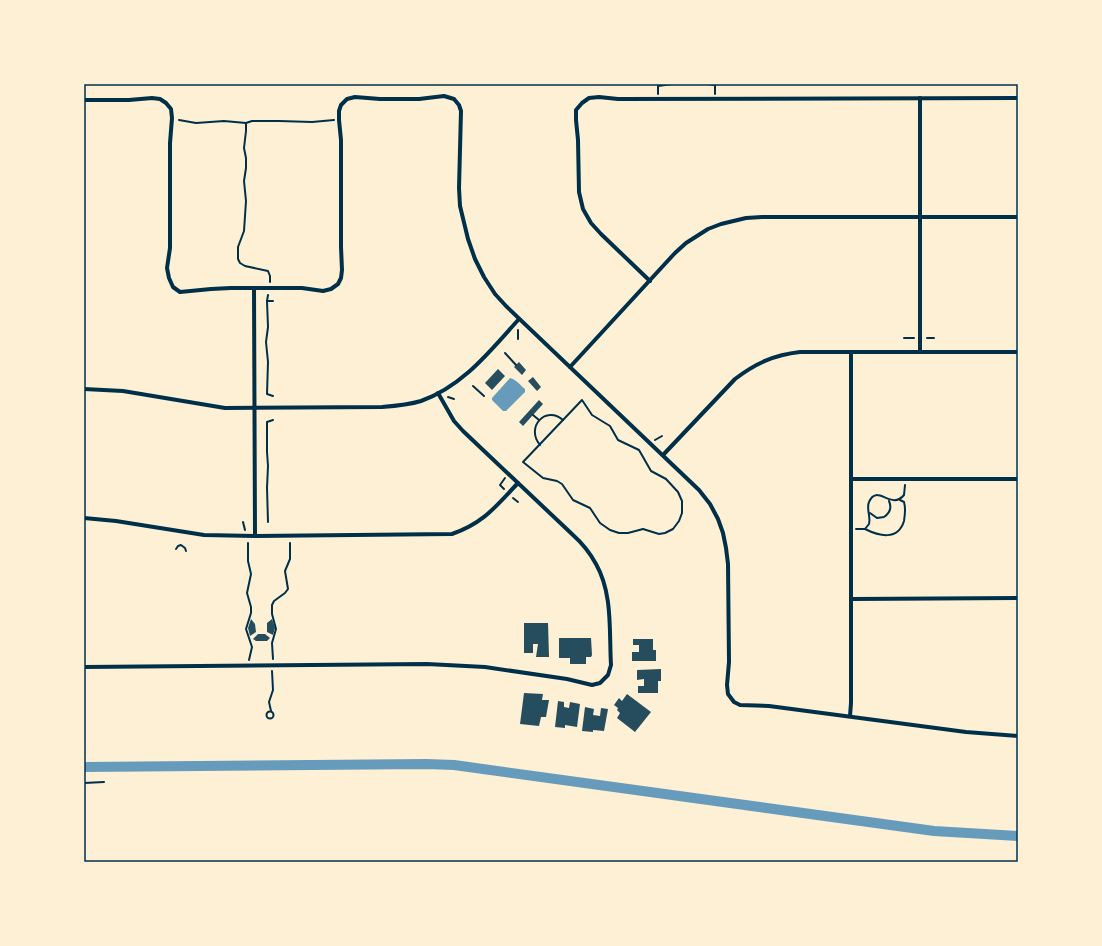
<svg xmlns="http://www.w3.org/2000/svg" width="1102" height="946" viewBox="0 0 1102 946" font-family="Mulish,sans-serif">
<rect width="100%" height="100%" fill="#fdf0d5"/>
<path fill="#669bbc" d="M510 378C516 379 521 386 525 389V392L506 411H503L492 400V398Z"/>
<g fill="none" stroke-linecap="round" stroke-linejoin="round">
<polyline stroke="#669bbc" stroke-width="10" points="84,767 426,764 454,765 934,831 1018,836"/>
</g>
<g fill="#264d5e">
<polygon points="519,362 526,370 522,375 514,367"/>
<polygon points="498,369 505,376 492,390 485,383"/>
<polygon points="533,377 541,387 537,391 528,381"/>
<polygon points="539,400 543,404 523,426 519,422"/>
<polygon points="251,619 255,624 256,632 250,636 248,628"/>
<polygon points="272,619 275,628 273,635 267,632 267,623"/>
<polygon points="524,623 548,623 549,657 536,657 538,644 533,644 533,653 524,653"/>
<polygon points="258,634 265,634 270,638 267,641 256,641 253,639"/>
<polygon points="559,638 591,638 592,655 591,657 586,657 586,664 570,664 570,658 559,658"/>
<polygon points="633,639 653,639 653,650 656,650 656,661 632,661 632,652 639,652 639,645 633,645"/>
<polygon points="661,669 661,681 658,681 658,693 638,693 638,686 644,686 644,679 637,680 637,670"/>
<polygon points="524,693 543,694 542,700 549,700 546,717 541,717 539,726 520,724"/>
<polygon points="627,694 651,712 635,732 617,718 620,713 617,710 618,708 614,705 619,698 622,701"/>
<polygon points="558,701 564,702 564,707 569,708 570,702 580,704 577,727 565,725 565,728 555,727"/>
<polygon points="585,707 594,709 593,715 600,716 601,708 608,709 604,731 593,730 593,732 582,731"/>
</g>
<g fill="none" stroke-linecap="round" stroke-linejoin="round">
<g stroke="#003049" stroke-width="2">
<polyline points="707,84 715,85 715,94"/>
<polyline points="658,94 658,86 672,84"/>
<polyline points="179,120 196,123 224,121 246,123 252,121 279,121 312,122 334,120"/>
<polyline points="246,123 246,131 244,148 246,158 246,168 244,181 246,201 244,231 238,247 238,259 240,263 245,266 268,271 270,276 270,282"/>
<polyline points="267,301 268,295"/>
<polyline points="273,301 267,301 268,327 266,342 268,362 267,394 273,396"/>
<polyline points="904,338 914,338"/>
<polyline points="927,338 934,338"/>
<polyline points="518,339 518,330"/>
<polyline points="505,353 516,365"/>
<polyline points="473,386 484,396"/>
<polyline points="448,397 454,399"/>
<polygon points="582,400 592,415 610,426 618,440 639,450 651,471 666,479 678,492 682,501 682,513 679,521 673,529 665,533 659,534 643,529 628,533 619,533 610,530 600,523 590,508 573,500 562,484 557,481 543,478 523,462"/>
<polyline points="533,415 539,420"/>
<polyline points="655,440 662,436"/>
<path d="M540 445C525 427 546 405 563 420"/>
<polyline points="504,489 500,485 505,478"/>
<polyline points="513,498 518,502"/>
<path d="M870 513 877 518 884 517C890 513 892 508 889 501"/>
<polyline points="243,522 245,530"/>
<polyline points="268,522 267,488 268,466 267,452 267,422 273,420"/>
<path d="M856 529H865L869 524C871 517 866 508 869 502 877 483 891 511 904 495L905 485"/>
<path d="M865 529C879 536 898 541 904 521 905 515 906 509 904 502L900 500"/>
<polyline points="248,543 248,561 251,574 247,593 251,607 251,613 246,629 252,647 249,660"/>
<polyline points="176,549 178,546 181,545 185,548 186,551"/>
<polyline points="273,659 272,643 276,629 272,614 272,605 274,601 285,593 288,589 285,571 290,559 290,543"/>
<polyline points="271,711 269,702 273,690 272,671"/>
<circle cx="270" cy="715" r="3.5"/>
<polyline points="84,783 104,782"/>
</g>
<g stroke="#003049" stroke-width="4">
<polyline points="84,100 129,100 152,98 160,99 166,103 171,109 172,118 170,143 170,248 167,268 169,278 173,287 180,292 211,289 231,288 302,288 323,291 331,289 338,284 341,278 342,270 341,247 341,140 339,120 339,111 341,105 347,99 355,97 380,99 419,99 444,96 454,99 459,105 461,111 459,188 460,206 468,239 475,259 484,277 495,294 506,306 699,490 710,504 718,519 723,533 726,548 728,564 729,662 727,685 728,694 734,702 740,705 769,706 966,732 1018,736"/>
<polyline points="650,281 601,234 591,223 583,209 579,192 578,140 576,120 576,110 582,103 589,98 599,97 618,99 1018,98"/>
<polyline points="254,288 255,536"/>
<polyline points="920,352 920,98"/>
<polyline points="570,367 675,253 686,243 708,229 721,224 746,218 762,217 1018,217"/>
<path d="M84 389 123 391 225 408 382 407C395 406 408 405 421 401 463 386 490 351 519 319"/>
<path d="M663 455 735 379C756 363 774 355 800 352H1018"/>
<polyline points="851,479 1018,479"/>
<path d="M84 518 116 521 204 535 255 536 452 534C484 523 496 506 518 483"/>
<polyline points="851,599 1018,598"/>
<path d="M84 667 427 664 485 667 567 679 592 685 600 683 608 675 611 665C609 631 613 594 596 564 590 553 582 543 573 535L463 431 454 421 438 393"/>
<polyline points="850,716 851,703 851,352"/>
</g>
</g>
<rect width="1102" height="946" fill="none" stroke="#fdf0d5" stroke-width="170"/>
<rect x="85" y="85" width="932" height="776" fill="none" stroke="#003049" stroke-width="1.5"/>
</svg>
